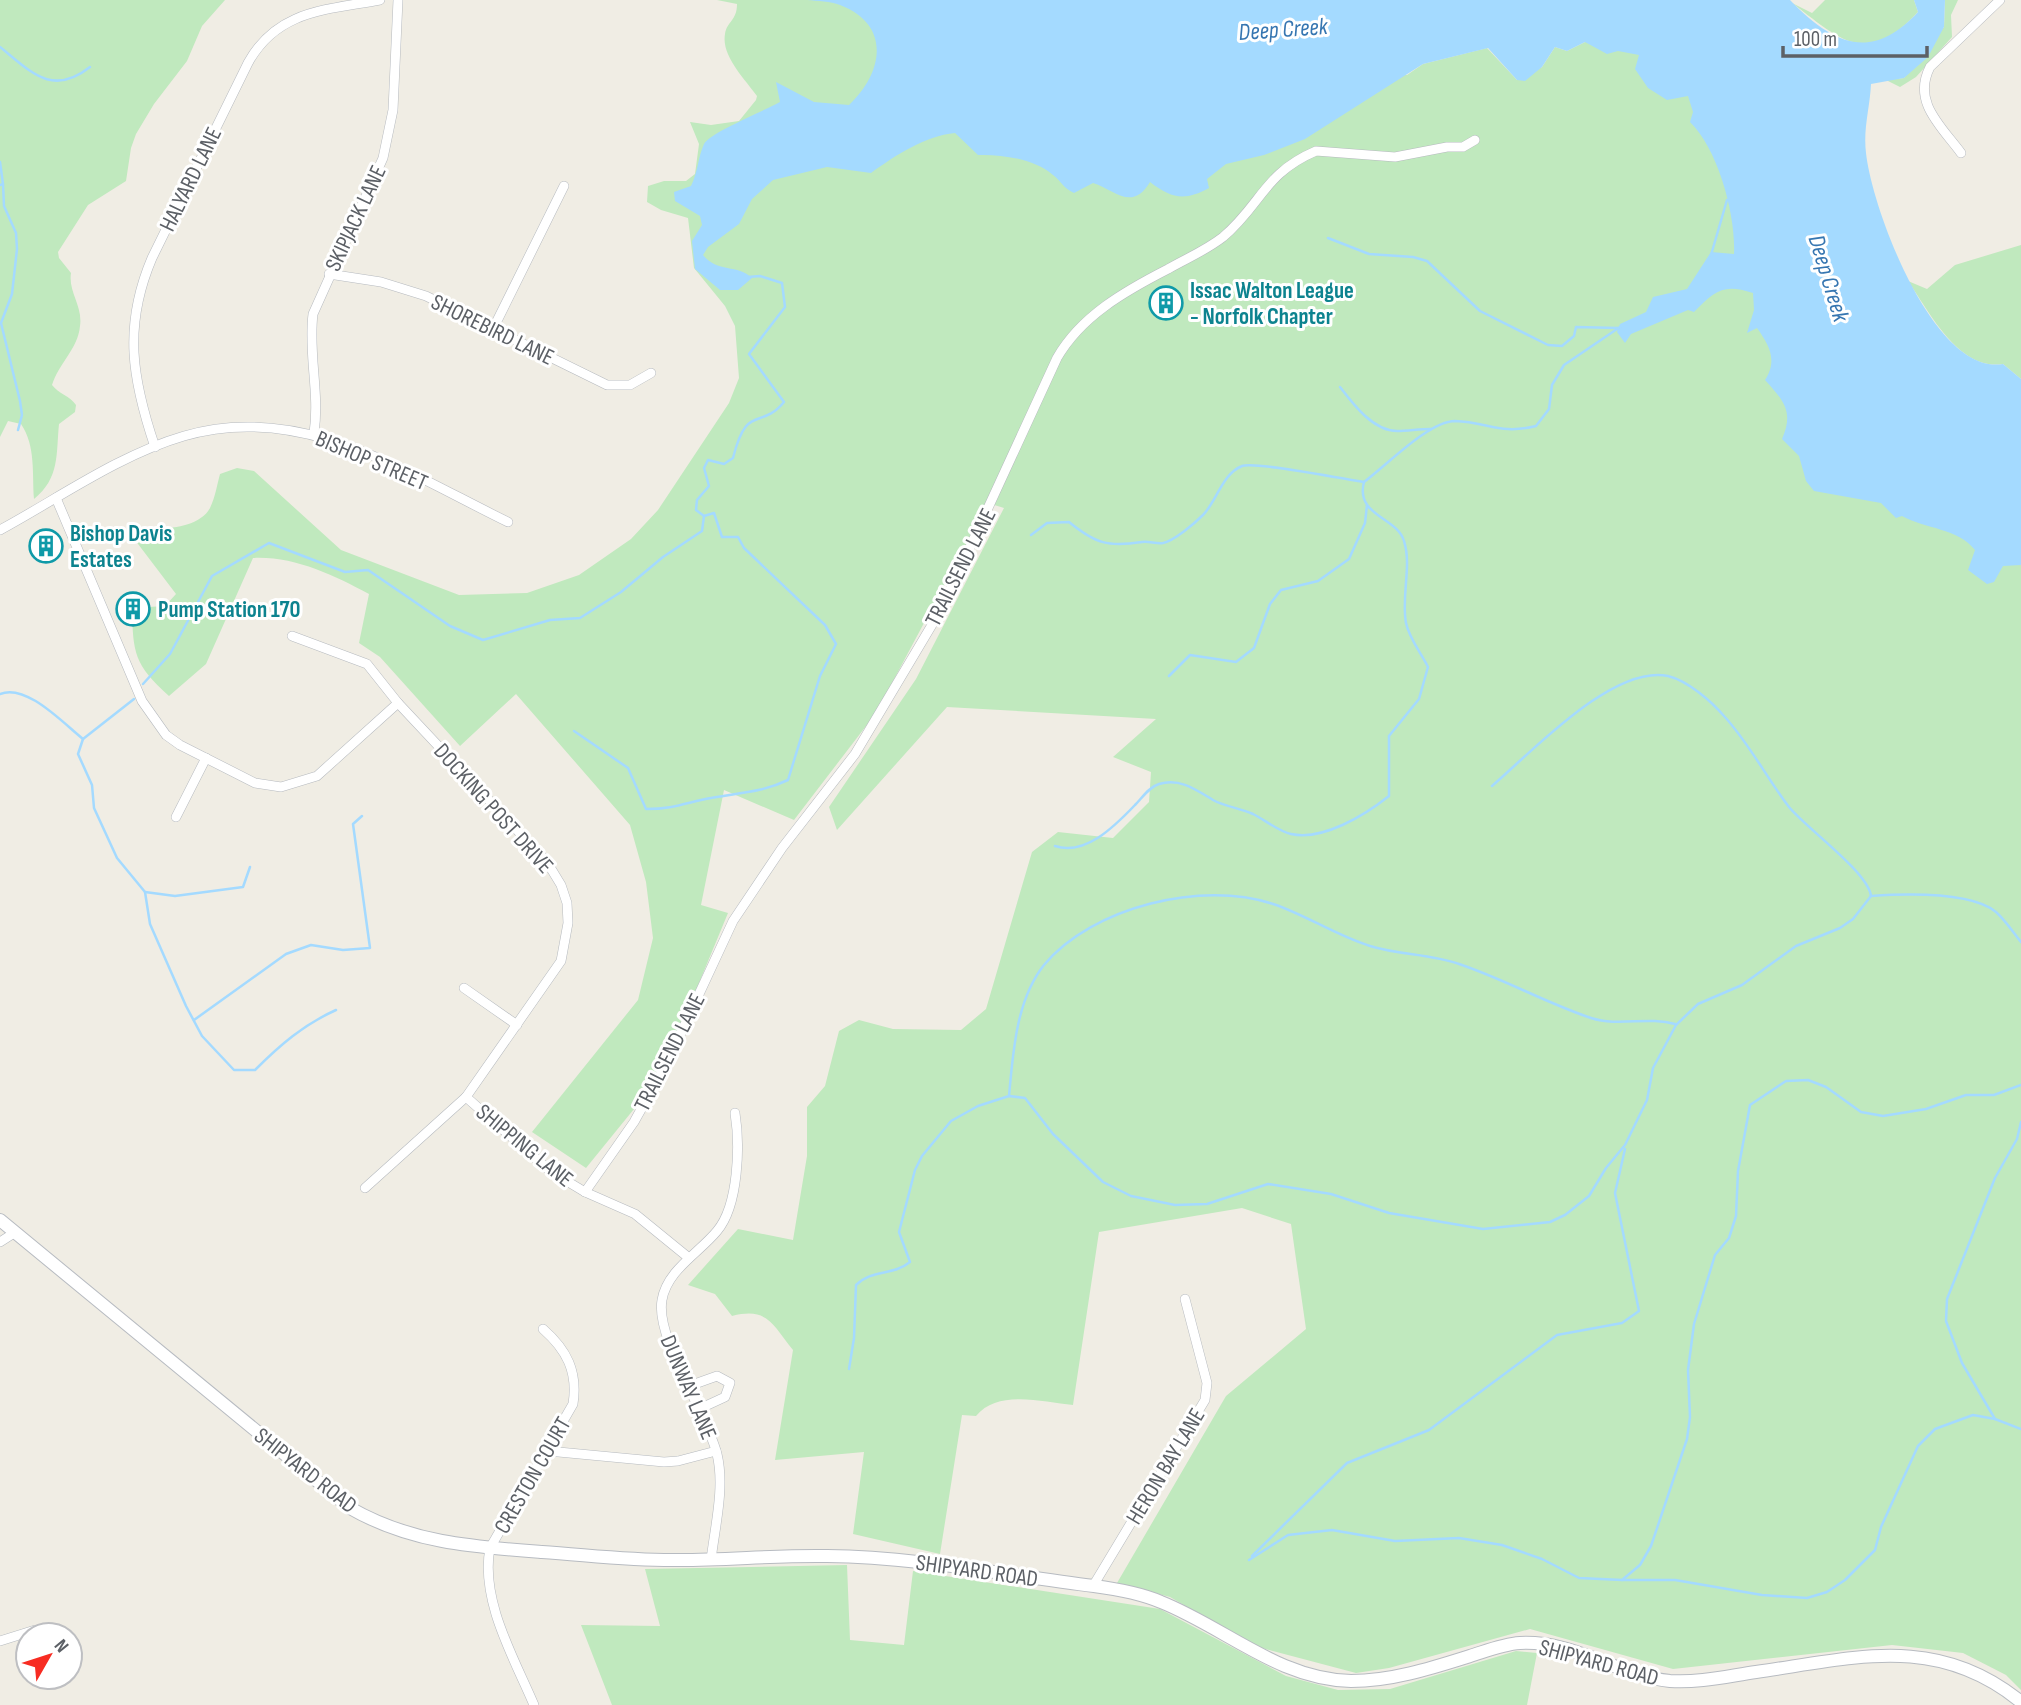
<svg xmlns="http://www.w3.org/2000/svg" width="2021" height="1705" viewBox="0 0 2021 1705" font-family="'Sofia Sans Condensed',sans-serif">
<rect width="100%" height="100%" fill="#f0ede4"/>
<g fill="#c0e9be">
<path d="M0 0H225L202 26 187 61 154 104 136 134 131 148 126 181 88 205 58 252 59 258 71 273C68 292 83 306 80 326 78 349 58 364 52 385 59 394 70 396 76 405L75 412 59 424C56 454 60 478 34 499 32 474 36 446 21 424L8 421 0 437Z"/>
<path d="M717 0H930L1407 75 1423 64 1487 48 1517 80 1542 67 1555 47 1567 51 1585 42 1649 41 2021 560V1690L2006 1675 1963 1653 1892 1645 1673 1669 1530 1629 1389 1668 1356 1673 1254 1646 1170 1597 1117 1583 1226 1396 1306 1329 1291 1224 1242 1208 1099 1232 1073 1405C1042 1402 998 1389 976 1416L962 1415 940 1554 853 1534 864 1452 775 1460 793 1350C772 1324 768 1307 732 1316L715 1294 688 1285 738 1229 793 1240 807 1156V1107L825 1086 839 1031 859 1020 893 1029 961 1030 986 1009 1032 852 1058 832 1113 838 1149 802 1151 772 1113 757 1156 719 947 707 837 830 829 807 916 679 1004 508 988 503 876 713 794 820 724 790 701 905 728 913 660 1077 586 1168 532 1132 638 1000 653 938 646 882 630 825 516 694 460 746 380 657 359 643 369 594C333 575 294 556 253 558L206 664 169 696C134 664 133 654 132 608L165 606 176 594 135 540 147 528C166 530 200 527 210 508 215 498 217 485 220 474L237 468 254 471 341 550 459 595 527 593 579 575 631 539 658 510 729 403 739 378 735 326 725 306 694 268 688 218 661 210 647 202 648 186 664 181H686L695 174 699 144 690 122 711 125 739 121 756 100 757 96C745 79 721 56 725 34 727 21 737 21 737 4Z"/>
<path d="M1825 0H1914L1918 12C1866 68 1841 40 1792 3L1812 13Z"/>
<polygon points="1945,0 1958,0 1951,15 1952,37 1916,77 1900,87 1886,80 1904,78 1944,27"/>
<path d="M2021 245V379L2003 364C1959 371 1930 313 1908 281L1927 289 1955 265Z"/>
<polygon points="847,1565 850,1640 904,1645 913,1571 1160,1609 1286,1676 1338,1690 1390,1689 1516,1651 1537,1653 1527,1705 612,1705 581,1625 660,1626 645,1569"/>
</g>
<path fill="#a4daff" d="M807 0H1790C1833 44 1871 63 1918 12L1914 0H1945L1944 27 1928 57 1904 78 1871 84C1870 107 1863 129 1866 153 1872 209 1934 376 2003 364L2021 379V565L2003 566 1994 582 1987 584 1968 570 1975 550C1958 528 1925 529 1902 516L1896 518 1881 503 1814 491 1806 481 1799 456 1782 439C1794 412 1784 401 1765 380 1778 360 1769 345 1757 328L1747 333 1754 310 1753 293C1723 283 1715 291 1694 312L1688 310 1631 334 1625 343 1617 332 1620 324 1646 312 1653 297 1687 289 1711 252 1734 254C1736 215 1718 149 1690 122L1693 112 1688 96 1667 100 1648 88 1635 69 1639 55 1618 51 1607 54 1585 42 1567 51 1555 47 1542 67 1525 81 1517 80 1488 48 1423 64 1305 139 1264 155 1226 164 1207 179 1209 188C1185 201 1172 199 1150 182 1132 212 1115 190 1093 183L1074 193C1063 188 1062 182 1053 175 1035 159 1001 154 978 155L955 133C925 136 896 155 871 173L827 167 773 180 752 199 739 224 708 247 703 255C717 273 738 264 752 278L738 290H720L695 269 692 241 702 225 700 216 675 201 674 192 691 186C698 172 698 157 704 144 709 133 766 110 780 102L776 82 814 102 849 105C883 73 892 25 840 5 830 1 818 1 807 0Z"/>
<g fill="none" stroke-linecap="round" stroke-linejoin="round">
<g stroke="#a4daff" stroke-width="2.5">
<path d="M0 47C31 72 52 97 90 67"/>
<polyline points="0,162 3,184 0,185"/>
<polyline points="3,184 4,206 16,233 17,249 12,294 1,323 20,401 22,415 18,430"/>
<polyline points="1328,238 1369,254 1413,257 1427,261 1480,311 1548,345 1562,346 1574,336 1576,327 1618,328"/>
<polyline points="1711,255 1727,200"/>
<path d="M1340 387C1353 404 1373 431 1397 431 1408 431 1419 429 1431 429"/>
<path d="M1031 535 1047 523 1069 522C1096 544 1108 547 1142 542 1149 541 1156 544 1163 543 1174 541 1195 523 1203 515 1217 501 1222 474 1242 466 1254 461 1344 479 1364 482 1386 466 1429 421 1455 421 1488 422 1500 435 1536 426L1549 409 1552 385 1564 365 1620 327"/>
<polyline points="1169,676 1190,655 1236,662 1254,648 1270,604 1281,590 1318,581 1349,559 1365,523 1367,505"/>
<polyline points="143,684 170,654 212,576 269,543 345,572 368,570 450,626 483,640 550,620 580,618 621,592 663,557 702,531 704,516"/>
<path d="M0 694C26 683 63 723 83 739"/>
<path d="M134 699 83 739 78 754 92 785 94 808 117 858 145 892 150 924 186 1006 202 1036 234 1070H255C280 1045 303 1025 336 1010"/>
<path d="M574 731 628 768 646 809C669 809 680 805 701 800 731 793 759 794 788 780L820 676 836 644 825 625 744 548 738 537H722L714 513 704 516 696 510 697 500 709 486 704 468 708 460 724 464 733 458C747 402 760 431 784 402L749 354 785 307 782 283 760 276 748 277"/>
<path d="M1492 786C1531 753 1613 664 1668 676 1688 681 1711 701 1724 716 1749 743 1766 777 1789 807 1806 828 1868 872 1871 896"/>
<path d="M1055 846C1085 856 1114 827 1135 805 1142 798 1149 787 1159 784 1180 778 1195 789 1213 800 1226 807 1240 808 1253 814 1265 820 1278 831 1291 834 1323 841 1365 815 1389 796V736L1419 699 1428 667C1421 653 1409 638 1406 623 1401 596 1412 566 1404 541 1397 517 1355 516 1364 482"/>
<polyline points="145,892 175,896 243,887 250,867"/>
<polyline points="194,1020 286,954 311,945 343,950 370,948 353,824 362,816"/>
<path d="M1009 1096C1013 1053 1016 1000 1044 965 1092 907 1202 880 1273 904 1304 914 1337 936 1370 946 1399 955 1430 954 1459 964 1504 979 1546 1003 1591 1018 1619 1027 1648 1016 1675 1024"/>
<path d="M849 1369 854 1338 856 1285C872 1269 893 1276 910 1262L899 1232 915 1170 922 1156 951 1121 978 1106 1009 1096 1025 1098 1053 1134 1103 1182 1131 1196 1175 1205 1207 1204 1268 1184 1331 1194 1389 1213 1483 1229 1550 1222 1565 1215 1589 1196 1606 1168 1625 1145 1647 1100 1653 1068 1676 1025 1698 1004 1742 985 1796 946 1840 928 1853 919 1871 896C1902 894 1970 891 1996 912 2005 920 2013 932 2021 942"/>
<polyline points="1995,1419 1962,1363 1946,1321 1947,1299 1995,1178 2017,1139 2021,1122"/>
<polyline points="1252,1556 1347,1463 1429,1430 1557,1335 1622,1323 1639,1311 1615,1193 1625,1149"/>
<polyline points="1249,1560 1288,1535 1332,1530 1395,1541 1459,1538 1502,1545 1542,1559 1579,1578 1622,1580 1640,1565 1651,1546 1687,1439 1690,1417 1688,1370 1694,1324 1715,1255 1729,1238 1736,1216 1738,1171 1750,1105 1786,1081 1808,1080 1826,1087 1861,1112 1883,1116 1926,1109 1966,1095 1994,1095 2021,1085"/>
<polyline points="1622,1580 1675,1580 1762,1595 1807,1598 1827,1592 1845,1580 1875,1550 1881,1527 1918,1446 1935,1429 1973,1415 1995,1419 2021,1429"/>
</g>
<defs>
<g id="street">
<path d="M1961 153C1941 126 1912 102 1930 67L2000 0"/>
<polyline points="329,274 381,282 426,296 607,385 630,385 651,373"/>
<polyline points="493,329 564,186"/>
<path d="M314 433C320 393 308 354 313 314L383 158 393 110 398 0"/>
<path d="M155 447C132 379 123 326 152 258L248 63C277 10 326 10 380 0"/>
<polyline points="56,498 142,701 166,735 180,745 255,783 281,787 317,776 398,703"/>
<path d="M0 530C59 498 119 455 184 436 301 401 407 473 508 522"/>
<polyline points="292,636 367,664 398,703 547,862 561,885 567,903 568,923 561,961 466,1097 365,1188"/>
<polyline points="176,817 206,758"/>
<polyline points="464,988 517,1025"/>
<polyline points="466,1097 550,1171 585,1192 635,1214 689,1258"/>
<path d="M585 1192 634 1122 667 1063 733 921 782 848 855 754 942 608 1057 358C1081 316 1125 291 1168 269 1187 258 1205 251 1223 237 1261 205 1264 173 1316 151L1395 157 1447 147H1463L1475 140"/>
<polyline points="0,1242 14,1233"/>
<polyline points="689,1386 717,1376 730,1383 725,1397 699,1409"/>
<polyline points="548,1451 664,1462 678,1461 716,1451"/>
<path d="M711 1560C715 1526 725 1487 717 1454 707 1413 655 1338 662 1300 667 1270 699 1253 717 1231 739 1205 740 1144 735 1113"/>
<polyline points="1093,1586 1205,1400 1207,1383 1185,1299"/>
<polyline points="0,1641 35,1630"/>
<path d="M534 1705C514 1658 480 1600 490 1548L573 1404C578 1372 567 1350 543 1329"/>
</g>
<path id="secondary" d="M0 1220 350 1508C411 1543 473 1547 542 1552 588 1555 634 1561 680 1560 729 1560 778 1555 827 1556 917 1557 1005 1575 1094 1586 1117 1589 1140 1593 1161 1602 1226 1628 1278 1679 1351 1681 1392 1681 1432 1668 1470 1656 1486 1651 1503 1644 1520 1643 1573 1640 1619 1676 1670 1681 1699 1683 1728 1676 1756 1672 1855 1658 1937 1633 2021 1702"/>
</defs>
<use href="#street" stroke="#b6babf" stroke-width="10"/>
<use href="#secondary" stroke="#b7bbc1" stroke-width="14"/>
<use href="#street" stroke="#fff" stroke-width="9"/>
<use href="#secondary" stroke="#fff" stroke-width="12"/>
</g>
<defs>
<symbol id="building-ring" viewBox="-11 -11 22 22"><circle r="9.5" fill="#fff" stroke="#0f9aa8" stroke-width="1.5"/><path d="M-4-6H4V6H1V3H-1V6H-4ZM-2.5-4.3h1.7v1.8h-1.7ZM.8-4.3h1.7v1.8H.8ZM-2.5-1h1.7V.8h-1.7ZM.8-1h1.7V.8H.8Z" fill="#0f9aa8"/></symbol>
</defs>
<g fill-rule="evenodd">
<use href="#building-ring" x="1147" y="284" width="38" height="38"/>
<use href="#building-ring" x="27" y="527" width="38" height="38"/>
<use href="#building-ring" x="114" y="590" width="38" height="38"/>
</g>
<g text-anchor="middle" stroke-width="6" stroke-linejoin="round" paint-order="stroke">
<g font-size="23" fill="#5c6066" stroke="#fff">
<text transform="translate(190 179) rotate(-64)" y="8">HALYARD LANE</text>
<text transform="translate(355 218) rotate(-65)" y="8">SKIPJACK LANE</text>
<text transform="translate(493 329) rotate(26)" y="8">SHOREBIRD LANE</text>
<text transform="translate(372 460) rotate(23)" y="8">BISHOP STREET</text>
<text transform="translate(960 567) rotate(-63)" y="8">TRAILSEND LANE</text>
<text transform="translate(494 808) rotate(48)" y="8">DOCKING POST DRIVE</text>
<text transform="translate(669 1052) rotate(-63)" y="8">TRAILSEND LANE</text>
<text transform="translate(525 1145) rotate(39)" y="8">SHIPPING LANE</text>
<text transform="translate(689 1387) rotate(67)" y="8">DUNWAY LANE</text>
<text transform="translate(1165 1466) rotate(-59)" y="8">HERON BAY LANE</text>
<text transform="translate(306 1470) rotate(38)" y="8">SHIPYARD ROAD</text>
<text transform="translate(532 1475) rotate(-60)" y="8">CRESTON COURT</text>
<text transform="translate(977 1570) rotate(8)" y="8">SHIPYARD ROAD</text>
<text transform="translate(1599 1662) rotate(15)" y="8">SHIPYARD ROAD</text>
</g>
<g font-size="23" font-weight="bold" fill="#0d838f" stroke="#fff" text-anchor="start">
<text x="1190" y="298">Issac Walton League<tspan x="1190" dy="26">- Norfolk Chapter</tspan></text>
<text x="70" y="541">Bishop Davis<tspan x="70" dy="26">Estates</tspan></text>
<text x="158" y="617">Pump Station 170</text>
</g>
<g font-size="24" font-style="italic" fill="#3676b1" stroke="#fff">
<text transform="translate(1283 29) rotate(-4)" y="8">Deep Creek</text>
<text transform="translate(1829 278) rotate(73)" y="8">Deep Creek</text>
</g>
</g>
<g transform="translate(49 1656) rotate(51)"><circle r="33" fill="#ffffff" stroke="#bebfc2" stroke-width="2"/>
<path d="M0-5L12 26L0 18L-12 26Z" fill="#f72c22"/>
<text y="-10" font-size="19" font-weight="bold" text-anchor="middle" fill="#5c6066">N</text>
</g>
<path d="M1783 46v10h144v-10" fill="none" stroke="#5c6066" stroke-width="3.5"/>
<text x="1794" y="46" font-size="21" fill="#5c6066" stroke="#ffffff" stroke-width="5" paint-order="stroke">100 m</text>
</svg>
